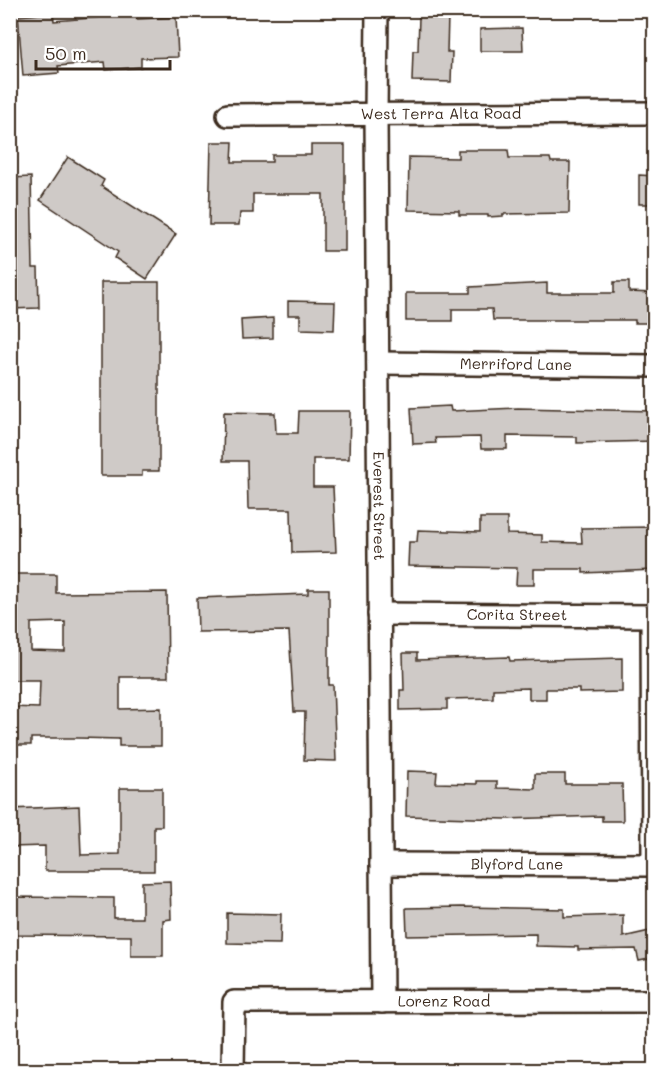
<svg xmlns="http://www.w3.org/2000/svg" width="665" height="1081" viewBox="0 0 665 1081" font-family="Mali,sans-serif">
<rect width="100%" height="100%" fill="#fff"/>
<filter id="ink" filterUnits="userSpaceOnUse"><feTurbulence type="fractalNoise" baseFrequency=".0167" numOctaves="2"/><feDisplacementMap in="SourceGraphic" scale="12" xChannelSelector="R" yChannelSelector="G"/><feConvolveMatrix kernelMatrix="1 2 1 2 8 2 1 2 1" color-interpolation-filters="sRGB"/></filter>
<g filter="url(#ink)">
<g fill="#cfcac7" stroke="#3b2a1e" stroke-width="1.5" fill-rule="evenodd">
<polygon points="101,10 136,10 137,19 176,17 178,57 141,58 141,67 106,70 105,62 58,66 59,73 23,76 18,16 53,13 54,21 102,17"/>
<polygon points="419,16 448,16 447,52 452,52 451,82 412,81 413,51 418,51"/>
<polygon points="522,28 523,51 480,51 480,29"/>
<polygon points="211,142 233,142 232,162 272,162 272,155 311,155 311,145 345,145 345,251 323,251 323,194 253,194 253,213 240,213 239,225 209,225"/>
<polygon points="458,150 508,150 509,158 550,158 551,162 570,162 569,213 503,214 503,216 488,217 488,215 459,215 459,211 408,210 409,157 458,158"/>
<polygon points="68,157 104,180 101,186 176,234 147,279 115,258 118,252 40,200"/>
<polygon points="639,175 654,176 654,204 639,204"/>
<polygon points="31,177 33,268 38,268 39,308 10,309 10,178"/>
<polygon points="101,282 159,282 159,471 142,471 142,476 101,476"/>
<polygon points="614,282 629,282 629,292 654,293 654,323 635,323 635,320 493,320 492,309 452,309 452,321 406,321 406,293 470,293 470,287 547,283 547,293 614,293"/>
<polygon points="288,301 335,302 334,330 300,329 300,315 288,315"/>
<polygon points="273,318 273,338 242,339 241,320"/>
<polygon points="450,406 451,411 518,408 654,411 654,441 577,443 577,437 507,436 507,449 481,449 480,437 435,438 436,443 413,444 411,408"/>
<polygon points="299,411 350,411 349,459 313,459 313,487 333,487 336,552 292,553 291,509 248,509 247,461 223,461 224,412 275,413 276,433 298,433"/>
<polygon points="480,518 507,518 507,534 542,535 542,542 582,543 581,528 654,527 654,570 583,573 583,569 534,569 534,585 516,585 517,568 408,566 409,542 417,542 418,530 480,532"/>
<path d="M10 574H56V593L167 592 168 677H120V709L161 708V746H119V739L78 738H31V745H10V707L39 708 40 680H10ZM65 622V652L31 651V623Z"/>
<polygon points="308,589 329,589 329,685 333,685 336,761 304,760 305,712 294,712 289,631 198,632 197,598 308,594"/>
<polygon points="403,653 417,653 417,660 509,657 510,661 622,658 622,692 579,693 579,689 546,689 546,699 529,699 529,688 493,689 493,698 447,699 447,709 400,710 400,690 404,690"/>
<polygon points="407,771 437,772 436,783 477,784 477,781 497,781 497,788 535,789 535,774 565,774 565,784 622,784 623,821 602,821 602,816 506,819 406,816"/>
<polygon points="120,788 162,788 162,826 154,826 154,871 45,871 45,846 10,847 10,809 79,806 81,855 120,854"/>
<polygon points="170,881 171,919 163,920 163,956 131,956 131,936 13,935 13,897 114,898 114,918 142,918 142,882"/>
<polygon points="461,907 564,909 564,917 623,915 623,937 654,930 654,958 639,961 636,949 578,950 578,947 536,946 536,934 407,936 406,908"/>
<polygon points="227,913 281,914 280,944 227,943"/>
</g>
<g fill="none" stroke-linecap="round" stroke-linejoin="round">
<defs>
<g id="street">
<path id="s1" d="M377 10 376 115 382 1002"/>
<path id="s2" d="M228 115 654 113"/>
<path id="s3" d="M378 363 654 366"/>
<path id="s4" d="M379 614 654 616"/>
<path id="s5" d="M381 864 653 865 652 616"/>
<path id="s6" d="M233 1070 234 1002 654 1001"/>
</g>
</defs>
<use href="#street" stroke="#3b2a1e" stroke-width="26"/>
<use href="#street" stroke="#fff" stroke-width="21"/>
</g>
</g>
<g text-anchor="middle" stroke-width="6" stroke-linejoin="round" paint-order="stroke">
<g font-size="15" fill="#3b2a1e" stroke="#fff">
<text dy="5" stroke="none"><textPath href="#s2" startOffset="213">West Terra Alta Road</textPath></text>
<text dy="5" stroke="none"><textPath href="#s3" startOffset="138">Merriford Lane</textPath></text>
<text dy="5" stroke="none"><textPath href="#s1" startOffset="496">Everest Street</textPath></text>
<text dy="5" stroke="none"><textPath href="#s4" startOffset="138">Corita Street</textPath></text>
<text dy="5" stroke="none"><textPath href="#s5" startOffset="136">Blyford Lane</textPath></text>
<text dy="5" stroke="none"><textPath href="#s6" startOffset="278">Lorenz Road</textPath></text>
</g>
</g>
<rect width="665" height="1081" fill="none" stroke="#fff" stroke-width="36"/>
<rect x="18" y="18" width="629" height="1045" fill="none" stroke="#3b2a1e" stroke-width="2" filter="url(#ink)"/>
<path d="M36 60v9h134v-9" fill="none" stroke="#3b2a1e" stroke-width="3"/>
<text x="45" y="60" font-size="18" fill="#3b2a1e" stroke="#ffffff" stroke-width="4.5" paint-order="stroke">50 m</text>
</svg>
